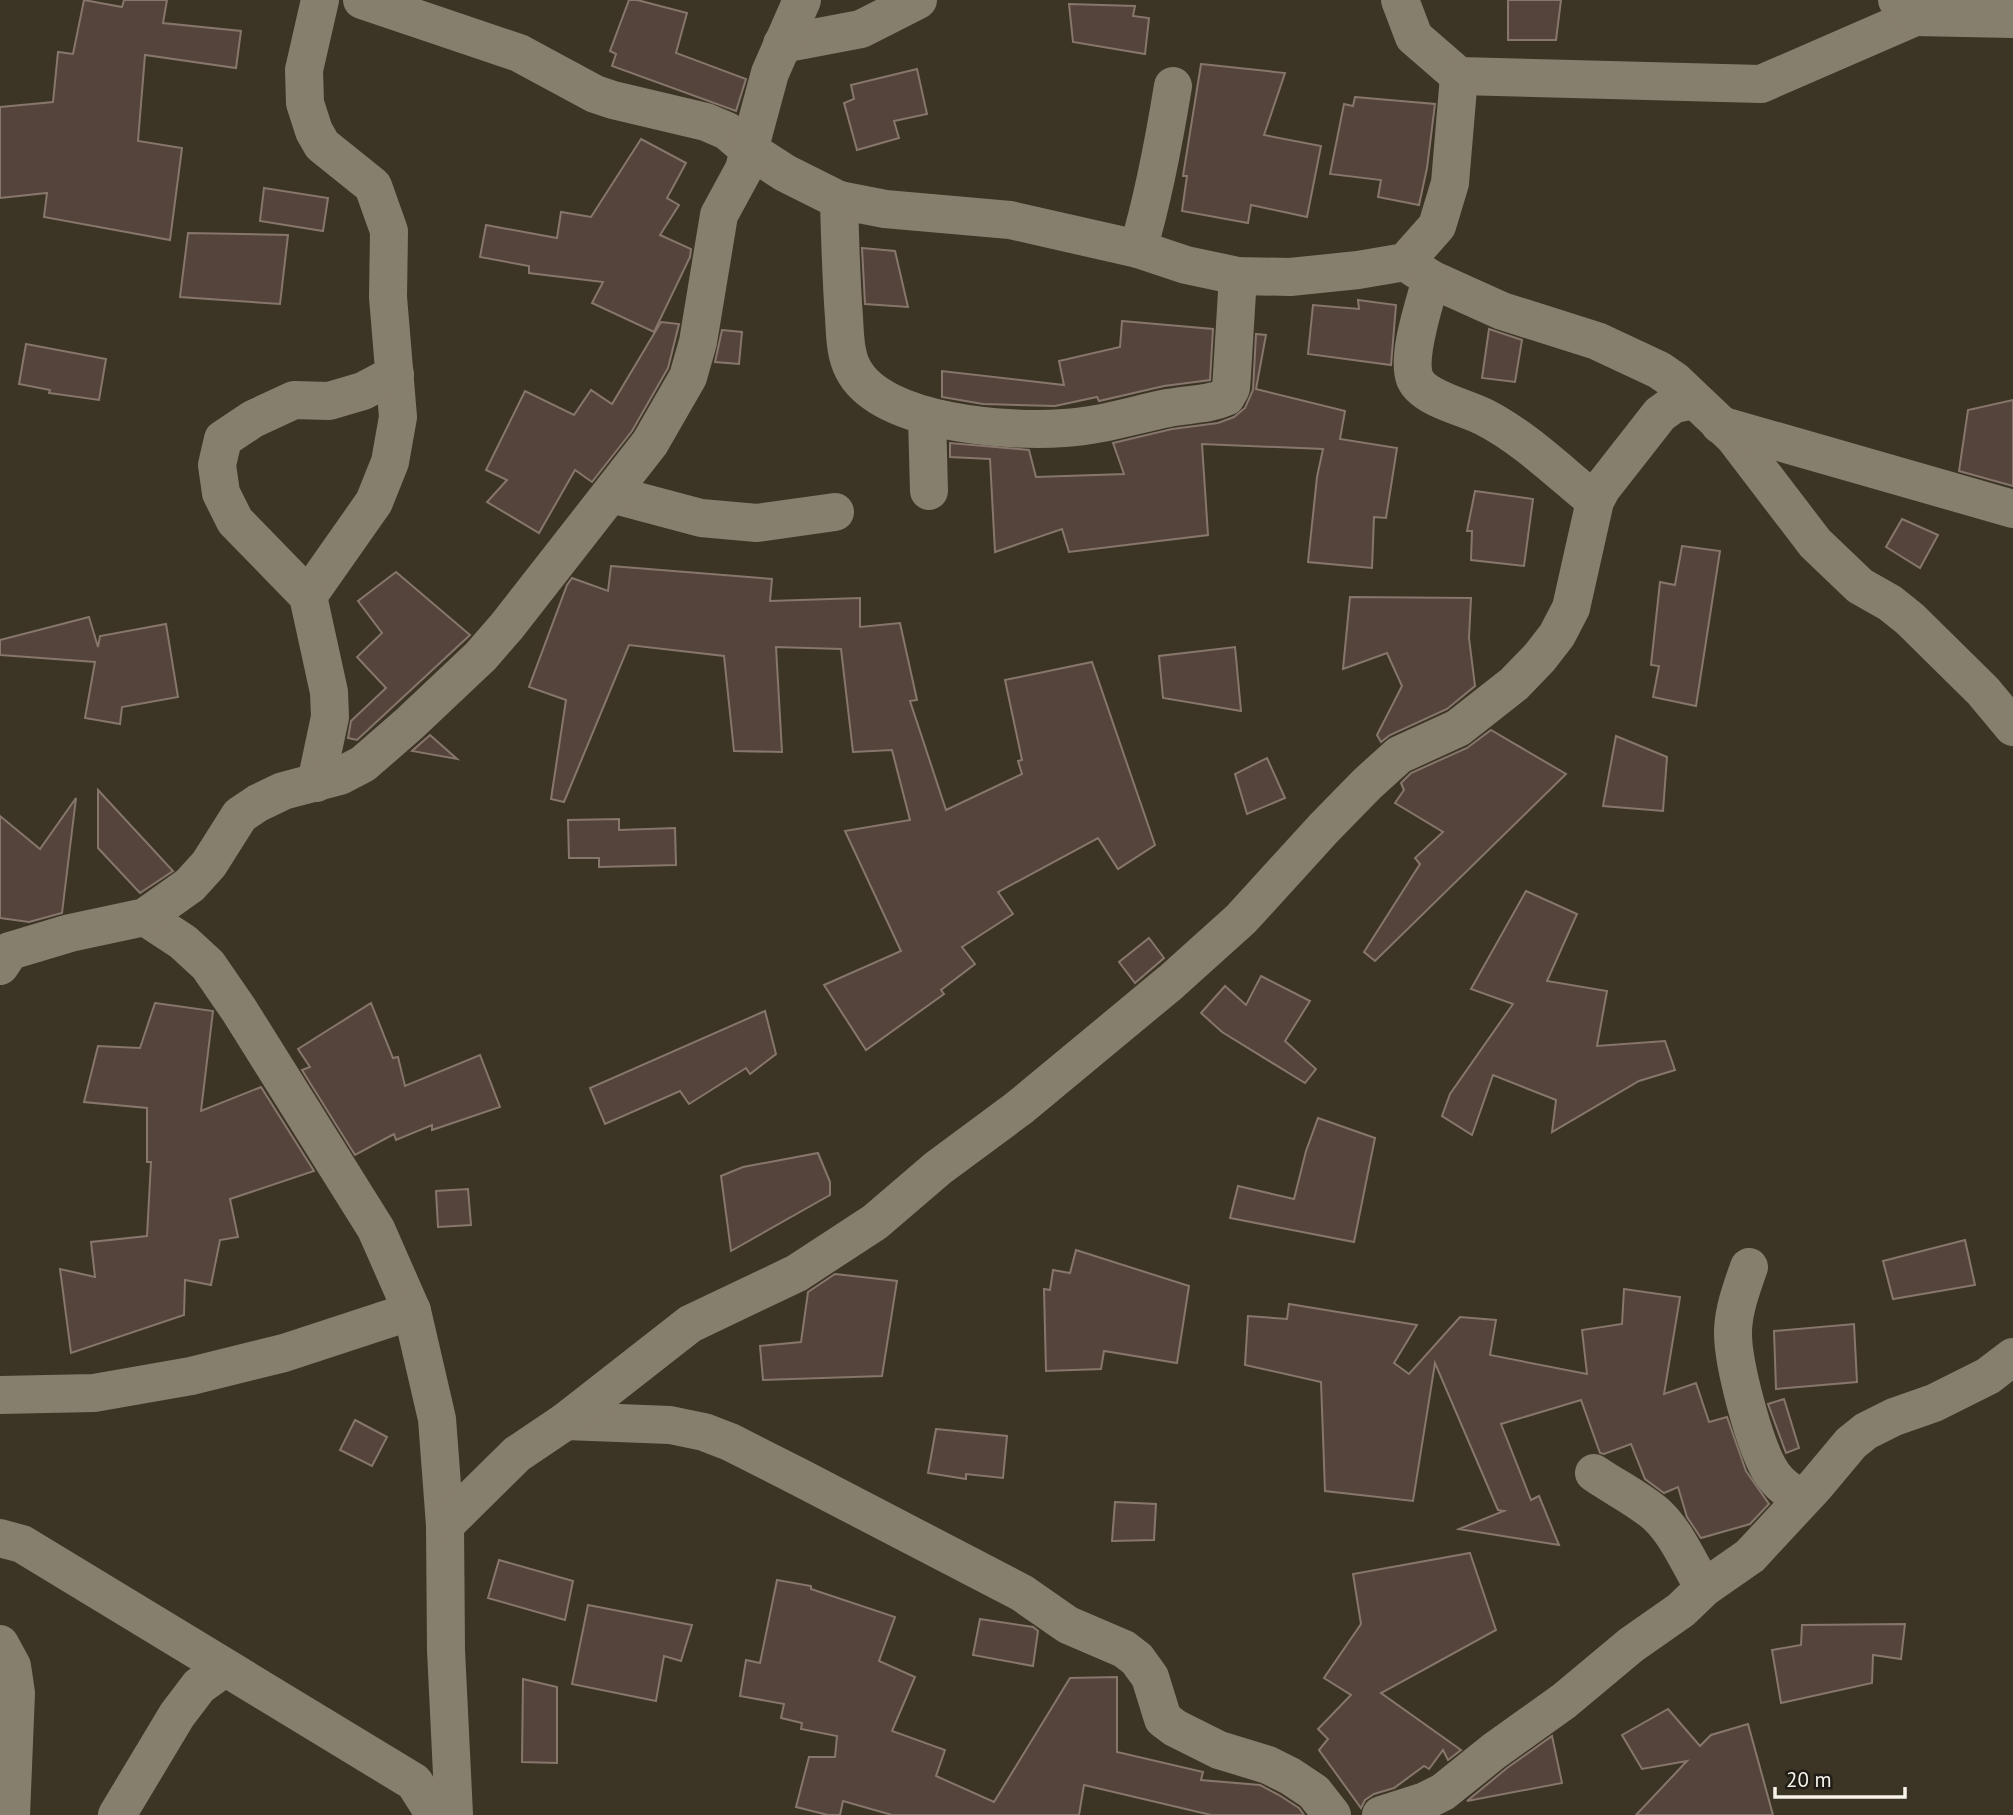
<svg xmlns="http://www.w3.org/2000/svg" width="2013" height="1815" viewBox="0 0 2013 1815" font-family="'PT Sans',sans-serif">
<rect width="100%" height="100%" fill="#3c3526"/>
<g fill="#54443b" stroke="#87766b" stroke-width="2">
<polygon points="84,0 122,7 124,0 167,0 163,23 241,31 236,68 145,55 138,141 182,148 170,240 44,217 47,193 0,198 0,107 53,102 58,52 73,54"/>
<polygon points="629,0 637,0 687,13 676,53 746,79 736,111 612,66 616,54 610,51"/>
<polygon points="1508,0 1561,0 1556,40 1508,40"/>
<polygon points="1069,4 1135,6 1133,16 1149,18 1145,54 1073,42"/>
<polygon points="1201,64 1285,73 1264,135 1321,146 1307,217 1251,205 1248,223 1182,211 1187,176 1183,176"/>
<polygon points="917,69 927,114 894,121 899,138 857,150 844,103 854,99 851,85"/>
<polygon points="1355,97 1435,104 1427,168 1419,205 1378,197 1381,180 1330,174 1344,104 1353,106"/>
<polygon points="641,139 686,163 667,198 679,205 660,235 691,249 690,257 654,332 592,303 603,282 529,273 529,266 480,257 486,225 557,238 561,212 591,217"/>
<polygon points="264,188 328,198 323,231 260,221"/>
<polygon points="188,233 288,235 280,304 180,297"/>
<polygon points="862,248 895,251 908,307 865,304"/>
<polygon points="1358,300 1396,305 1391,365 1308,354 1313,305 1359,309"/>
<polygon points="1122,321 1213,329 1210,380 1164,386 1099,401 1097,397 1055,406 983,404 942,397 942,371 1064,385 1059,361 1120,347"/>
<polygon points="661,322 679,324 668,368 632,431 592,482 575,470 539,533 487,502 507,480 486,470 525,391 574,415 591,390 612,404"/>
<polygon points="1489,329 1522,340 1515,382 1482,378"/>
<polygon points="722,330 742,332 739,364 715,362"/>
<polygon points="1256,334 1266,335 1256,389 1345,411 1340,439 1397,448 1386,518 1374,517 1372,568 1308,562 1317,477 1323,449 1202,444 1208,535 1069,552 1062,529 995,552 990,459 950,457 950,443 1029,450 1036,477 1124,474 1113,443 1172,429 1218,423 1234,417 1245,408 1253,390"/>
<polygon points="26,344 106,359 99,400 49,393 50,390 19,384"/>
<polygon points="2013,400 2013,486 1959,471 1968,410"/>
<polygon points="1475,491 1533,499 1524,566 1471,560 1472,531 1467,531"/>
<polygon points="1902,519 1938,535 1920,568 1886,547"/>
<polygon points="1682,546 1720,551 1696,706 1653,697 1659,666 1651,665 1660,582 1675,585"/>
<polygon points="611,566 772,579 770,601 860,598 860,627 900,623 917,700 910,701 946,810 1022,774 1018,761 1022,760 1005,680 1092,662 1155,845 1118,869 1098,838 998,892 1013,914 962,947 975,964 941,990 944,994 866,1050 824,985 901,951 845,831 910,820 892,750 853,752 841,649 776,647 782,752 734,751 724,656 629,645 564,802 551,799 566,700 529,687 567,585 572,578 608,591"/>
<polygon points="396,572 470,635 357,740 348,738 351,721 386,688 357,657 382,633 358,601"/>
<polygon points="1350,597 1471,598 1469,638 1475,686 1447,709 1390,735 1381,742 1377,735 1402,686 1387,653 1343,669"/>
<polygon points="89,617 98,647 100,636 166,624 178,697 122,707 120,724 85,718 95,662 0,655 0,640"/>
<polygon points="1235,647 1241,711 1163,698 1159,656"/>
<polygon points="1491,730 1566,774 1375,961 1364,952 1420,864 1415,858 1443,832 1395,803 1404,790 1401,783 1411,773 1467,748"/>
<polygon points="430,735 457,759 412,751"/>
<polygon points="1616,736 1667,757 1663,811 1603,806"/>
<polygon points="1267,758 1285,798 1247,814 1235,774"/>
<polygon points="98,790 173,871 140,893 98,848"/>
<polygon points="76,798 62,913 29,922 0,918 0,816 40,849"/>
<polygon points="619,819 619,830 675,828 676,865 599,867 599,858 569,858 568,820"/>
<polygon points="1526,891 1577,914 1547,981 1607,991 1597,1046 1665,1041 1675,1070 1639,1081 1552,1132 1556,1100 1493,1075 1472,1135 1442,1116 1450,1094 1513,1004 1471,989"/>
<polygon points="1149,938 1164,958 1135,983 1119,962"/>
<polygon points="1261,976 1310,1001 1285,1041 1316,1069 1305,1083 1222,1032 1201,1013 1225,986 1246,1005"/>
<polygon points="155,1003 213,1011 201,1111 261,1087 314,1171 230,1199 238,1237 220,1240 211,1285 185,1280 184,1315 71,1353 60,1269 95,1277 91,1242 147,1236 151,1162 147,1162 147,1108 84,1102 98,1046 140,1048"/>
<polygon points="371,1003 393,1058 398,1057 405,1086 480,1055 500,1107 432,1130 432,1125 396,1140 394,1134 355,1155 302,1070 310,1067 298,1049"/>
<polygon points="765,1011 776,1054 750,1074 746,1068 689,1104 680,1091 605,1124 590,1088"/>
<polygon points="1318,1118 1375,1138 1354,1242 1230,1218 1238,1186 1294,1199 1306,1151"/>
<polygon points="818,1153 830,1182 830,1195 731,1251 721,1176 743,1167"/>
<polygon points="468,1189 471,1225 438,1227 436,1191"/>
<polygon points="1965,1240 1975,1285 1893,1299 1883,1261"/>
<polygon points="1076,1250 1189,1286 1177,1363 1104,1351 1101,1369 1046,1371 1044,1289 1050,1290 1053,1270 1070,1273"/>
<polygon points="835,1274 897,1281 882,1376 763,1380 760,1346 801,1342 808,1292"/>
<polygon points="1624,1289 1680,1297 1664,1394 1696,1383 1709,1422 1727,1417 1746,1471 1769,1504 1750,1524 1701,1538 1687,1517 1678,1487 1664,1493 1645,1479 1631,1444 1604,1454 1600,1453 1581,1400 1501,1424 1531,1500 1539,1496 1559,1545 1459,1529 1504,1511 1498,1510 1435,1363 1413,1501 1325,1491 1321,1382 1245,1365 1248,1316 1287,1319 1289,1304 1417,1325 1394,1363 1409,1374 1460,1317 1496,1320 1490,1355 1587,1374 1582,1330 1622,1324"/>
<polygon points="1854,1324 1857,1382 1776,1389 1774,1331"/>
<polygon points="1784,1399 1799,1448 1786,1453 1768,1404"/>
<polygon points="355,1420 387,1437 372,1466 340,1450"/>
<polygon points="936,1429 1007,1436 1003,1478 966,1474 966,1479 928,1473"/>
<polygon points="1115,1502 1156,1504 1154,1540 1112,1541"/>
<polygon points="1470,1553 1496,1630 1381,1693 1461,1750 1448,1760 1443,1750 1429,1769 1424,1766 1394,1788 1374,1794 1365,1800 1361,1808 1319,1750 1328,1739 1318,1729 1351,1695 1324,1678 1361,1624 1353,1574"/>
<polygon points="499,1560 573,1581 565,1620 488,1598"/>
<polygon points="777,1580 811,1586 811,1589 895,1617 879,1661 915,1677 892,1731 945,1750 936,1776 994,1802 1070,1678 1117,1677 1117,1752 1203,1772 1201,1780 1260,1785 1279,1795 1299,1808 1304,1815 1211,1815 1084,1785 1079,1815 892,1815 843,1801 840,1815 828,1815 796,1807 809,1757 835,1757 837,1736 801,1729 802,1723 781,1718 784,1704 740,1696 746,1660 760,1663"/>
<polygon points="588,1605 692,1625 681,1661 664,1656 656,1701 572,1684"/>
<polygon points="980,1619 1033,1627 1038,1631 1033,1666 973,1655"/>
<polygon points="1905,1624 1901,1659 1873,1655 1872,1683 1781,1703 1772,1650 1801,1645 1802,1625"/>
<polygon points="523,1679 557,1687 557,1763 522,1762"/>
<polygon points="1668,1709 1700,1746 1711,1735 1748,1724 1773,1815 1636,1815 1687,1761 1642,1769 1622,1735"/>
<polygon points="1552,1736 1562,1783 1467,1801 1507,1768"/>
</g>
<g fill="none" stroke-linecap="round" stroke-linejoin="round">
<g stroke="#877f6e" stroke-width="38">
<path d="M362 0 519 53 595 94 613 100 706 122 727 131 748 149 785 173 839 200C840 239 841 278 844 317 845 334 845 354 853 369 881 424 1009 432 1064 428 1100 426 1133 415 1168 408 1188 404 1208 405 1226 397L1231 388 1232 374 1238 276"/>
<polyline points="1400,0 1414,37 1459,76 1761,84 1915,17"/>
<polyline points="1897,0 1915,17 2013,19"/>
<polyline points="782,44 861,29 918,0"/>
<polyline points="839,200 885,209 1010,220 1138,249 1186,265 1238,276 1290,277 1358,270 1405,262 1437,226 1450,183 1459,76"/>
<path d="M1138 249C1154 196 1164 141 1173 86"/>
<polyline points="1405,262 1431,279 1502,311 1597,341 1659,370 1675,381 1734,437 1815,543 1860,586 1890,603 1910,619 1983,691 2013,727"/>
<path d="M1431 279C1425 303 1406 356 1415 379 1424 399 1465 407 1484 417 1525 438 1559 472 1595 501"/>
<polyline points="927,417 929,491"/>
<polyline points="1720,425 2013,509"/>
<polyline points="611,494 701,518 757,523 835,512"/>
<polyline points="308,596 374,502 390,462 398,417 388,297 389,231 373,186 322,145 314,131 305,103 304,70 320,0"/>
<polyline points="316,783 330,717 329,692 308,596 235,521 221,493 217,465 223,439 253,419 294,400 329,401 363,391 395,374"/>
<polyline points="145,917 183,942 208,965 239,1010 376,1229 412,1311 437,1419 445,1525 446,1650 454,1815"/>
<polyline points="0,966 10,951 70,933 145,917 190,885 209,864 240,815 258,803 283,791 340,776 363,764 409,724 481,656 507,626 650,443 688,377 698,342 719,215 744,169 770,73 802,0"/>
<path d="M1749 1267C1742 1287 1734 1308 1733 1330 1732 1361 1755 1450 1773 1475 1781 1486 1791 1493 1803 1498"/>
<polyline points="0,1395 94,1393 191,1376 284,1353 412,1311"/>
<polyline points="566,1421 670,1425 704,1432 730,1442 799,1477 1022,1593 1068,1625 1124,1649 1137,1659 1150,1677 1163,1719 1175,1728 1219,1750 1268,1765 1290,1776 1314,1792 1332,1815"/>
<path d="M1594 1473C1614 1487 1639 1499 1657 1515 1678 1535 1689 1564 1704 1588"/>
<polyline points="445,1525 517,1454 566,1421 690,1324 797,1273 875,1222 938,1168 1019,1108 1171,982 1241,919 1324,828 1367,784 1399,755 1458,728 1514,684 1540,657 1557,635 1571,608 1595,501 1602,488 1660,414 1674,404 1694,400"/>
<polyline points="0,1538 22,1544 414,1782 435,1815"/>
<polyline points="0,1644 12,1666 16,1693 11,1815"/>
<polyline points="117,1815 177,1715 199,1686 224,1668"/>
<polyline points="1381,1815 1425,1801 1443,1792 1494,1751 1564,1701 1631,1645 1681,1610 1704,1588 1750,1556 1815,1486 1851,1443 1866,1431 1894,1417 1934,1403 1988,1376 2013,1357"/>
</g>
</g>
<path d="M1775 1787v10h130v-10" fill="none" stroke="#f8f4ea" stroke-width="3.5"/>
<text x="1786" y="1787" font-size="21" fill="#f8f4ea" stroke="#201d16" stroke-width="5" paint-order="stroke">20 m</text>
</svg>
